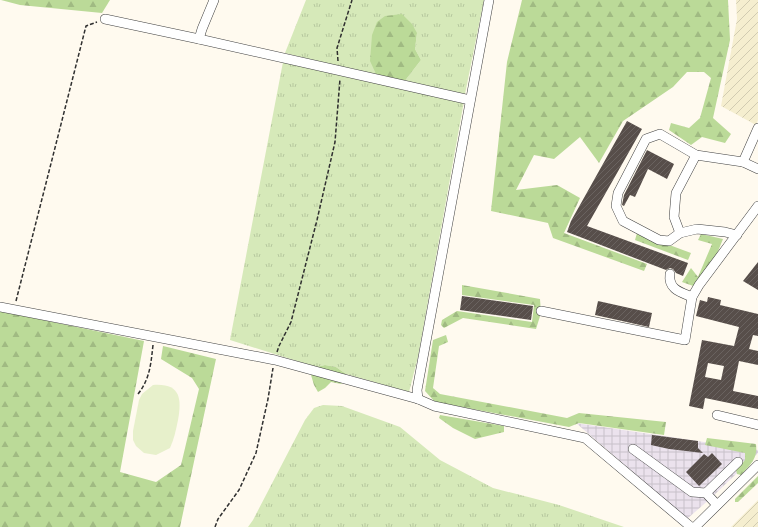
<svg xmlns="http://www.w3.org/2000/svg" width="758" height="527" viewBox="0 0 758 527" font-family="'IBM Plex Serif',serif">
<defs>
<pattern id="industrial-grid" width="8" height="8" patternUnits="userSpaceOnUse"><rect width="8" height="8" fill="#ebe2ed"/><path d="M0 4h8M4 0v8" fill="none" stroke="#c8c1ca"/></pattern>
<pattern id="farmland-furrows" width="10" height="10" patternUnits="userSpaceOnUse"><rect width="10" height="10" fill="#f5eecf"/><path d="M-1 1l2-2M0 10L10 0M9 11l2-2" fill="none" stroke="#d1cbb1"/></pattern>
<pattern id="grass-tufts" width="24" height="20" patternUnits="userSpaceOnUse"><rect width="24" height="20" fill="#d6e9b9"/><path d="M3 7l-1-3M5 7V3M7 7l1-3M15 17l-1-3M17 17v-4M19 17l1-3" fill="none" stroke="#b6c79e"/></pattern>
<pattern id="forest-firs" width="22" height="20" patternUnits="userSpaceOnUse"><rect width="22" height="20" fill="#bbda98"/><path d="M5 1l3.5 6h-7zM16 11l3.5 6h-7z" fill="#a0ba82"/></pattern>
<pattern id="building-hatch" width="6" height="6" patternUnits="userSpaceOnUse"><rect width="6" height="6" fill="#574e4a"/><path d="M-1 1l2-2M0 6l6-6M5 7l2-2" fill="none" stroke="#6a6360"/></pattern>
</defs>
<rect width="100%" height="100%" fill="#fffaef"/>
<polygon fill="url(#industrial-grid)" points="576,423 758,450 758,453 711,498 687,519"/>
<g fill="url(#farmland-furrows)">
<polygon points="736,0 758,0 758,120 756,125 721,106 737,19"/>
<polygon points="758,500 758,527 731,527"/>
</g>
<g fill="url(#grass-tufts)">
<polygon points="306,0 484,0 465,94 404,82 421,60 415,49 417,33 377,76 285,53"/>
<polygon points="283,62 464,101 418,357 409,392 346,374 336,367 325,365 316,367 230,340"/>
<polygon points="323,405 342,406 400,427 440,460 493,488 559,505 624,527 248,527 253,520 305,420 314,408"/>
</g>
<g fill="url(#forest-firs)">
<polygon points="1,0 110,0 102,13 20,5"/>
<polygon points="522,0 728,0 730,40 713,118 731,134 725,143 702,137 691,145 669,130 671,123 689,128 700,118 711,78 704,72 687,72 673,87 623,121 599,163 580,137 554,159 534,155 516,190 557,185 580,198 564,233 647,264 644,271 553,238 548,223 491,211 507,62"/>
<polygon points="402,14 412,24 417,33 415,49 421,60 404,82 377,76 370,61 372,35 377,22 385,16"/>
<polygon points="637,233 691,253 688,260 635,240"/>
<polygon points="701,234 723,239 712,266 696,287 682,282 691,268 698,277 712,244 698,240"/>
<polygon points="462,285 540,299 541,313 536,329 463,318 444,328 441,325 442,320 457,311 532,322 534,305 462,295"/>
<polygon points="0,311 144,341 120,472 156,482 181,465 199,389 192,378 161,359 163,346 216,359 180,527 0,527"/>
<polygon points="446,335 448,342 439,346 433,388 440,394 567,418 579,413 666,422 664,435 579,423 569,427 435,402 425,391 433,340"/>
<polygon points="325,365 336,367 346,374 346,379 341,384 331,382 325,388 318,392 314,385 311,375 316,367"/>
<polygon points="440,415 504,426 504,432 475,439 453,428 439,418"/>
<path d="M707 438 756 444C758 459 750 465 741 475L737 474 736 470 745 460V453L705 445Z"/>
<polygon points="758,476 758,483 738,502 735,502 735,499"/>
</g>
<path fill="#e7f0cb" d="M153 385C180 383 182 398 178 420 176 430 174 439 170 448L156 455 144 453 136 446 133 440V431L139 400 142 394Z"/>
<g fill="url(#building-hatch)" fill-rule="evenodd">
<polygon points="627,121 642,129 587,226 688,263 683,276 676,273 673,269 670,268 666,270 567,232 571,221"/>
<polygon points="647,150 674,164 667,179 648,169 635,197 630,195 624,206 622,205 624,195"/>
<polygon points="758,262 758,290 743,281"/>
<polygon points="462,296 533,306 531,320 460,310"/>
<path d="M708 297 721 300 720 305 758 314V336L753 335 749 349 758 351V365L739 361 733 391 758 396V409L705 398 703 409 689 406 702 340 734 346 739 327 696 316 700 300 707 302ZM708 363 724 366 721 380 705 377Z"/>
<polygon points="598,301 652,313 649,327 595,315"/>
<polygon points="652,435 698,441 698,448 703,453 669,449 651,445"/>
<polygon points="712,453 722,464 699,486 686,472 704,454 708,457"/>
</g>
<g fill="none" stroke-linecap="round" stroke-linejoin="round">
<defs>
<g id="minor">
<polyline points="105,19 199,39 470,100"/>
<polyline points="199,39 202,29 214,0"/>
<polyline points="758,128 743,162 758,169"/>
<polyline points="680,233 674,217 676,193 696,155"/>
<polyline points="737,235 725,232 697,229 680,233 669,241 659,240 623,221 616,206 618,193 646,139 660,134 696,155 743,162"/>
<path d="M670 274C668 289 680 292 692 297"/>
<polyline points="0,307 275,360 418,399 434,406 585,438 691,527"/>
<polyline points="541,311 685,340 692,297 699,285 758,206"/>
<polyline points="418,399 417,390 489,0"/>
<polyline points="717,415 758,425"/>
<polyline points="633,449 692,492 706,493 717,505"/>
<polyline points="706,493 738,462"/>
<polyline points="695,527 758,465"/>
</g>
</defs>
<use href="#minor" stroke="#414141" stroke-width="10"/>
<g stroke="#303030" stroke-width="1.5" stroke-dasharray="4 2" stroke-linecap="butt">
<polyline points="338,61 337,48 352,0"/>
<polyline points="16,301 86,26 97,22"/>
<polyline points="277,352 279,346 291,322 317,220 335,142 340,79"/>
<path d="M138 394C150 379 151 363 153 345"/>
<polyline points="215,527 218,519 239,490 256,453 268,399 273,368"/>
</g>
<use href="#minor" stroke="#fff" stroke-width="9"/>
</g>
</svg>
